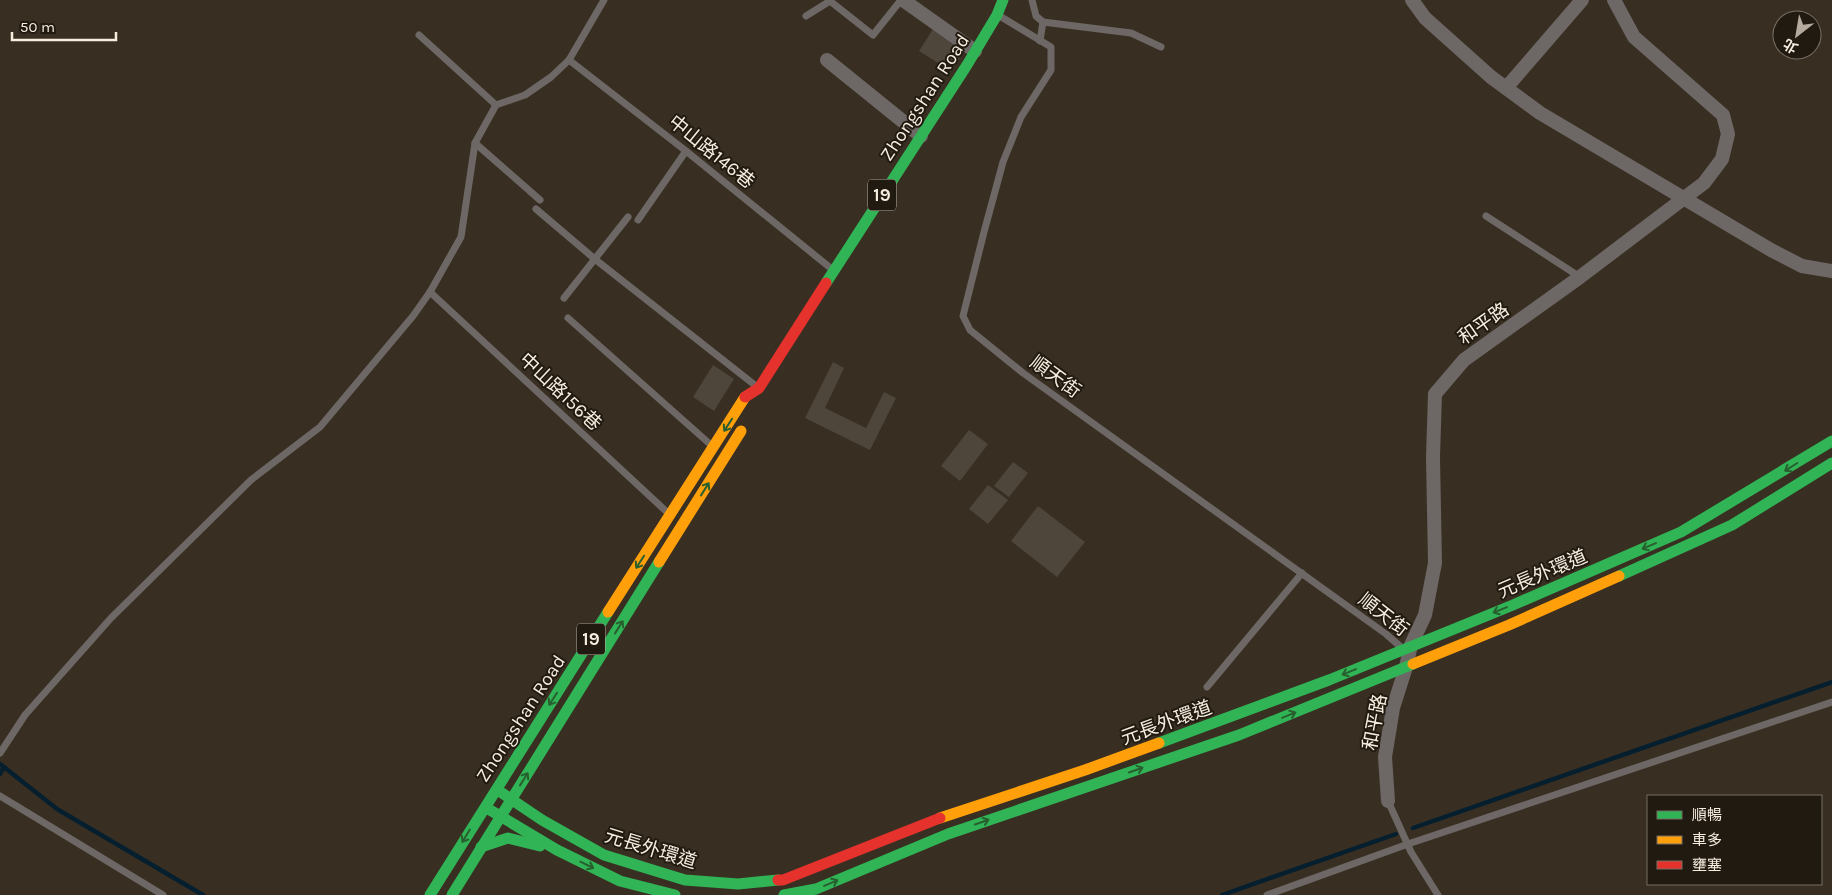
<svg xmlns="http://www.w3.org/2000/svg" width="1832" height="895" viewBox="0 0 1832 895" font-family="Karla,'Noto Sans TC',sans-serif">
<rect width="100%" height="100%" fill="#382f22"/>
<g fill="none" stroke-linecap="round" stroke-linejoin="round">
<g stroke="#061f2f" stroke-width="4.5">
<polyline points="0,764 57,809 203,895"/>
<polyline points="0,774 4,767"/>
<polyline points="1413,828 1832,682"/>
<polyline points="1222,895 1396,834"/>
</g>
</g>
<g fill="#4e463b">
<polygon points="933,29 965,50 951,71 919,51"/>
<polygon points="833,362 844,368 825,408 866,428 884,392 896,398 870,450 805,418"/>
<polygon points="713,365 734,379 714,411 693,397"/>
<polygon points="969,430 988,444 960,481 941,466"/>
<polygon points="1013,462 1028,473 1009,497 994,486"/>
<polygon points="988,485 1008,500 988,524 969,509"/>
<polygon points="1038,506 1085,542 1057,577 1011,541"/>
</g>
<g fill="none" stroke-linecap="round" stroke-linejoin="round">
<g stroke="#6d6766" stroke-width="7">
<polyline points="1032,0 1036,16 1043,22 1040,41"/>
<polyline points="998,15 1051,47 1051,70 1021,117 1003,162 984,232 963,316 970,330 1023,373 1386,634 1402,648"/>
<polyline points="806,16 830,1 873,35 901,0"/>
<polyline points="1043,22 1131,33 1161,47"/>
<polyline points="419,35 496,105"/>
<polyline points="569,60 686,151 833,270"/>
<polyline points="475,143 540,200"/>
<polyline points="536,209 596,260 756,386"/>
<polyline points="1486,216 1580,277"/>
<polyline points="638,220 686,151"/>
<polyline points="430,292 668,513"/>
<polyline points="564,298 628,217"/>
<polyline points="568,318 711,445"/>
<polyline points="1207,687 1302,573"/>
<polyline points="0,753 25,715 111,618 251,480 320,427 413,316 430,292 461,237 475,143 496,105 525,95 551,77 569,60 604,0"/>
<polyline points="0,796 163,895"/>
<polyline points="1388,801 1411,852 1438,895"/>
<polyline points="1267,895 1408,844 1832,702"/>
</g>
<g stroke="#6d6766" stroke-width="14">
<polyline points="903,0 975,51"/>
<polyline points="1412,0 1425,18 1491,77 1540,113 1771,250 1802,266 1832,271"/>
<polyline points="827,60 921,136"/>
<polyline points="1506,88 1582,0"/>
<polyline points="1388,801 1385,757 1393,708 1406,667 1411,645 1425,615 1435,563 1433,457 1435,394 1464,360 1580,277 1704,183 1722,159 1728,134 1723,115 1634,37 1614,0"/>
</g>
<g stroke="#30b455" stroke-width="11">
<polyline points="826,283 967,65 997,15 1003,0"/>
<polyline points="1619,576 1732,525 1832,463"/>
<polyline points="1159,743 1329,680 1513,605 1681,532 1832,441"/>
<polyline points="499,791 542,820 604,855 685,880 738,884 778,880"/>
<polyline points="490,810 557,850 620,881 675,895"/>
<polyline points="481,847 508,838 540,846"/>
<polyline points="430,895 608,612"/>
<polyline points="452,895 659,562"/>
<polyline points="784,895 816,889 948,834 1239,735 1413,664"/>
</g>
<g stroke="#ff9f0a" stroke-width="11">
<polyline points="659,562 741,431"/>
<polyline points="608,612 745,397"/>
<polyline points="1413,664 1509,625 1619,576"/>
<polyline points="940,818 1085,770 1159,743"/>
</g>
<g stroke="#e5322d" stroke-width="11">
<polyline points="745,397 759,388 826,283"/>
<polyline points="778,880 783,880 940,818"/>
</g>
</g>
<defs><path id="oneway-shaft" d="M-6 0H5M1.5-3L5.5 0L1.5 3" fill="none" stroke-width="1.6" stroke-linecap="round" stroke-linejoin="round" transform="scale(1.25)"/></defs>
<g stroke="#285f2f">
<use href="#oneway-shaft" transform="translate(728 425) rotate(123)"/>
<use href="#oneway-shaft" transform="translate(1791 467) rotate(148)"/>
<use href="#oneway-shaft" transform="translate(705 489) rotate(-58)"/>
<use href="#oneway-shaft" transform="translate(1649 546) rotate(157)"/>
<use href="#oneway-shaft" transform="translate(640 562) rotate(123)"/>
<use href="#oneway-shaft" transform="translate(1500 610) rotate(158)"/>
<use href="#oneway-shaft" transform="translate(619 627) rotate(-58)"/>
<use href="#oneway-shaft" transform="translate(1349 672) rotate(158)"/>
<use href="#oneway-shaft" transform="translate(553 699) rotate(123)"/>
<use href="#oneway-shaft" transform="translate(1289 715) rotate(-22)"/>
<use href="#oneway-shaft" transform="translate(1136 770) rotate(-19)"/>
<use href="#oneway-shaft" transform="translate(524 779) rotate(-58)"/>
<use href="#oneway-shaft" transform="translate(982 822) rotate(-19)"/>
<use href="#oneway-shaft" transform="translate(466 836) rotate(121)"/>
<use href="#oneway-shaft" transform="translate(587 865) rotate(26)"/>
<use href="#oneway-shaft" transform="translate(831 883) rotate(-23)"/>
</g>
<g text-anchor="middle" stroke-width="4" stroke-linejoin="round" paint-order="stroke">
<g fill="#211a10" stroke="#b7aea1" stroke-width="1">
<rect x="868" y="179.5" width="28" height="31" rx="4"/>
<rect x="577" y="623.5" width="28" height="31" rx="4"/>
</g>
<g font-size="18" font-weight="bold" fill="#f7eddf">
<text x="882" y="201">19</text>
<text x="591" y="645">19</text>
</g>
<g font-size="19" fill="#f7eddf" stroke="#211a10">
<text transform="translate(924 97) rotate(-57)" y="7">Zhongshan Road</text>
<text transform="translate(712 151) rotate(39)" y="7">中山路146巷</text>
<text transform="translate(1483 323) rotate(-35)" y="7">和平路</text>
<text transform="translate(1056 376) rotate(36)" y="7">順天街</text>
<text transform="translate(561 391) rotate(43)" y="7">中山路156巷</text>
<text transform="translate(1542 573) rotate(-23)" y="7">元長外環道</text>
<text transform="translate(1384 614) rotate(38)" y="7">順天街</text>
<text transform="translate(520 718) rotate(-57)" y="7">Zhongshan Road</text>
<text transform="translate(1166 722) rotate(-20)" y="7">元長外環道</text>
<text transform="translate(1374 722) rotate(-79)" y="7">和平路</text>
<text transform="translate(651 848) rotate(17)" y="7">元長外環道</text>
</g>
</g>
<rect x="1647" y="795" width="175" height="90" fill="#211a10" stroke="#776e63"/>
<rect x="1657" y="811" width="25" height="8" fill="#30b455" stroke="#776e63"/>
<text x="1692" y="820" font-size="15" fill="#f7eddf">順暢</text>
<rect x="1657" y="836" width="25" height="8" fill="#ff9f0a" stroke="#776e63"/>
<text x="1692" y="845" font-size="15" fill="#f7eddf">車多</text>
<rect x="1657" y="861" width="25" height="8" fill="#e5322d" stroke="#776e63"/>
<text x="1692" y="870" font-size="15" fill="#f7eddf">壅塞</text>
<g transform="translate(1797 35) rotate(211)"><circle r="24" fill="#211a10" stroke="#776e63"/>
<path d="M0-4L9 19L0 12L-9 19Z" fill="#b4aa9d"/>
<text y="-8" font-size="14" font-weight="bold" text-anchor="middle" fill="#f7eddf">北</text>
</g>
<path d="M12 32v8h104v-8" fill="none" stroke="#f7eddf" stroke-width="2.5"/>
<text x="20" y="32" font-size="15" fill="#f7eddf" stroke="#211a10" stroke-width="4" paint-order="stroke">50 m</text>
</svg>
